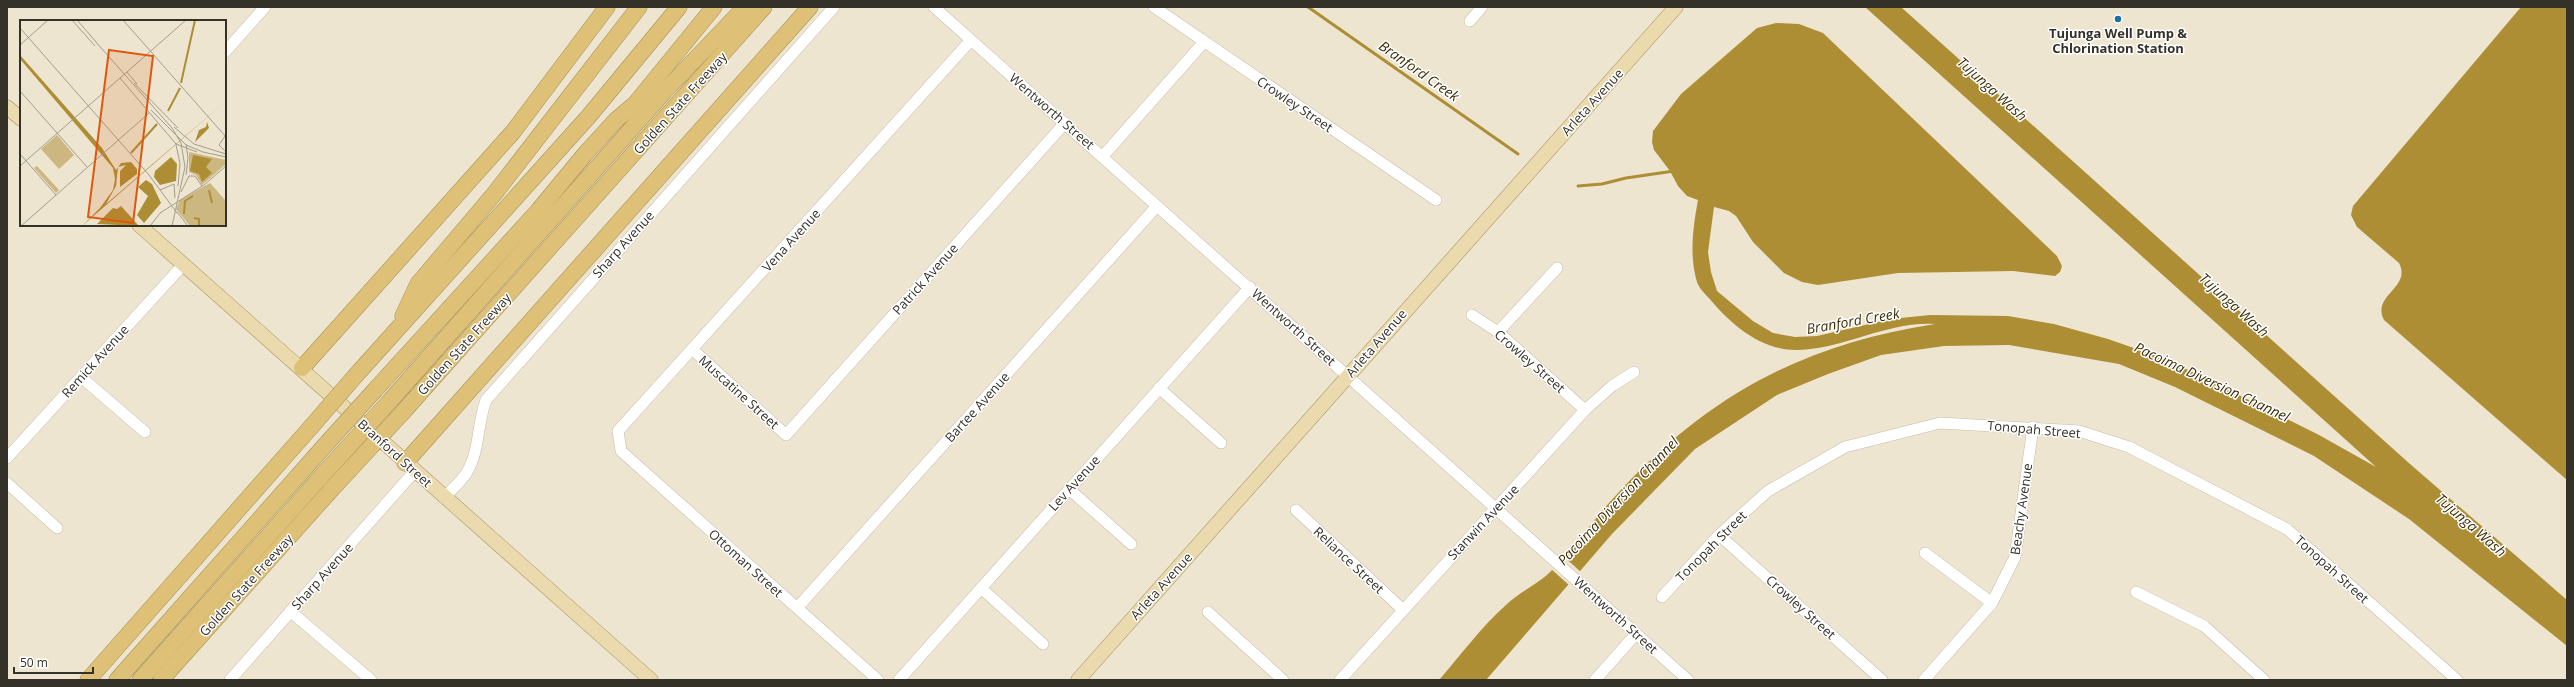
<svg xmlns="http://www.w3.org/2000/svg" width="2574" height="687" viewBox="0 0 2574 687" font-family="'Open Sans',sans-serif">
<rect width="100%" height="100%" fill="#ede5d0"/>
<g fill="#ae8e34">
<path d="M1865 7H1901L2410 464 2567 600V646L2409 519 2314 456 2175 387 2119 364 2009 345 1944 346 1881 355 1828 374 1777 395 1695 449 1612 534 1486 680H1439C1461 655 1481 627 1506 605 1518 593 1534 586 1547 575 1573 551 1594 518 1619 492 1709 395 1804 344 1935 324 1888 321 1844 349 1798 350 1762 351 1731 325 1709 298 1705 294 1699 288 1697 282 1689 255 1693 227 1698 200L1687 196 1678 186 1670 171 1654 150 1652 142 1653 131 1681 94 1757 28 1776 23 1799 24 1823 33 2057 256 2062 266 2060 272 2055 276 2013 271 1898 273 1818 285 1802 282 1784 273 1753 242 1736 216 1729 211 1714 207 1708 252 1711 272 1717 291 1753 321 1773 333 1795 337 1817 336 1891 319 1930 315 2008 316 2054 324 2108 339 2168 360 2319 435 2376 467Z"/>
<path d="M2521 7H2567V480L2384 320C2371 295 2412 288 2399 263L2357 227 2351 215 2353 206Z"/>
</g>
<polygon fill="#ede5d0" points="1562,555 1582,573 1570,586 1550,568"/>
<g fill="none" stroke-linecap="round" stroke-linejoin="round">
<g stroke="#ae8e34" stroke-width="3">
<polyline points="1308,7 1518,154"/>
<polyline points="1578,186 1602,184 1626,178 1674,171"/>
</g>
<defs>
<g id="minor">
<polyline points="934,7 1688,680"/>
<polyline points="1154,7 1436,200"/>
<polyline points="1470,21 1482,7"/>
<polyline points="225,52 265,7"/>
<polyline points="1103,156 1204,42"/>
<polyline points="1472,315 1498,332 1585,410"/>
<polyline points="1498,332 1557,268"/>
<polyline points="692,349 786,435 1065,123"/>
<polyline points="81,377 145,432"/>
<polyline points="1159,388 1221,443"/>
<polyline points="7,458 183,265"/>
<polyline points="7,483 57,528"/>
<polyline points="1069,489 1131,544"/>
<path d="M444 498C451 490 462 481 467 472 480 450 477 424 486 400L834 7"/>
<polyline points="1296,510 1402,609"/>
<polyline points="1719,535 1882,680"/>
<polyline points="1925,553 1992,603"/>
<polyline points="981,588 1043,644"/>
<polyline points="2136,592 2204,626 2264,680"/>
<polyline points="1662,597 1719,535 1768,491 1845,447 1940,423 2079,431 2129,447 2287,529 2457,680"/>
<polyline points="797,608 1157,206"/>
<polyline points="290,611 371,680"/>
<polyline points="1208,612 1283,680"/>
<polyline points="230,680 414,472"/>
<polyline points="878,680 621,451 618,431 971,40"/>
<polyline points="899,680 1250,287"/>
<polyline points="1340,680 1585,410 1612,386 1634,372"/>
<polyline points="1595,680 1636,634"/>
<polyline points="1924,680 1992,603 2015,557 2033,427"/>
</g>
<g id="major">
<polyline points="7,107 21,119"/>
<polyline points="139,225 651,680"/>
<polyline points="1078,680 1676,7"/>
</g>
<g id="highway">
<polyline points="403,316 418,284 495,193 639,7"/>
<polyline points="302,368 513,132 607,7"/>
<polyline points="357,374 589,116 679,7"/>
<polyline points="375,390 538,211 585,154 616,120 635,104 714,7"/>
<polyline points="389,402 664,92 745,7"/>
<polyline points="403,412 764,7"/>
<polyline points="405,463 810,7"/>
<polyline points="88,680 311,427"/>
<polyline points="117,680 328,442"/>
<polyline points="140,680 319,479"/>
<polyline points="161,680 331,490"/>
</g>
</defs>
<use href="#minor" stroke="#c5bda8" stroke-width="12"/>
<use href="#major" stroke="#a28f5b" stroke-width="15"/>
<use href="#highway" stroke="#a28f5b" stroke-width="17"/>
<use href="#minor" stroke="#fff" stroke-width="11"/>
<use href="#major" stroke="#ebdaad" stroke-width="14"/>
<use href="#highway" stroke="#dec176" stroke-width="16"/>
<defs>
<g id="highway-bridge">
<polyline points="311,427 357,374"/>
<polyline points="328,442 375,390"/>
<polyline points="319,479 389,402"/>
<polyline points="331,490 403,412"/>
</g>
</defs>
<use href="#highway-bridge" stroke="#a28f5b" stroke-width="17" stroke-linecap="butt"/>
<use href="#highway-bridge" stroke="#dec176" stroke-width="16"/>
</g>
<circle fill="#1971a1" stroke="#fff" stroke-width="1.5" cx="2118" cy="19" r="4"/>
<g text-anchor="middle" stroke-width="3" stroke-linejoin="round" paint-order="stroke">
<g font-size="13" font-weight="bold" fill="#343128" stroke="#fff">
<text x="2118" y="38">Tujunga Well Pump &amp;<tspan x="2118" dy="15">Chlorination Station</tspan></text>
</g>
<g font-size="13" fill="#343128" stroke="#fff">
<text transform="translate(1592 102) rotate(-48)" y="5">Arleta Avenue</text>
<text transform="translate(680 103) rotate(-48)" y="5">Golden State Freeway</text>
<text transform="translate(1295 104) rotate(34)" y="5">Crowley Street</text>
<text transform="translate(1052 111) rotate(41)" y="5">Wentworth Street</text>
<text transform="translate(791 240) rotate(-48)" y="5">Vena Avenue</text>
<text transform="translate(623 244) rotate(-48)" y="5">Sharp Avenue</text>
<text transform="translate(925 279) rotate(-48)" y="5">Patrick Avenue</text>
<text transform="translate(1294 327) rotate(42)" y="5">Wentworth Street</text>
<text transform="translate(1376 343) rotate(-49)" y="5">Arleta Avenue</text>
<text transform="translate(464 344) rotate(-48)" y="5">Golden State Freeway</text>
<text transform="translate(95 361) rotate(-48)" y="5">Remick Avenue</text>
<text transform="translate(1530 361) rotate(41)" y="5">Crowley Street</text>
<text transform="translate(739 392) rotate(42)" y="5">Muscatine Street</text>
<text transform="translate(977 407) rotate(-48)" y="5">Bartee Avenue</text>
<text transform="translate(2034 429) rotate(5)" y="5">Tonopah Street</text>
<text transform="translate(395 453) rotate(42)" y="5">Branford Street</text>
<text transform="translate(1074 483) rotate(-48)" y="5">Lev Avenue</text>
<text transform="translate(2021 509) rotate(-82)" y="5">Beachy Avenue</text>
<text transform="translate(1483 522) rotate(-47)" y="5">Stanwin Avenue</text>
<text transform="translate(1711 546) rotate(-45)" y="5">Tonopah Street</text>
<text transform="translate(1349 560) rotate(43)" y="5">Reliance Street</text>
<text transform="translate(746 563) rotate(42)" y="5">Ottoman Street</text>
<text transform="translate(2332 569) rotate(42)" y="5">Tonopah Street</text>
<text transform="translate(322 576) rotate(-48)" y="5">Sharp Avenue</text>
<text transform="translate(246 585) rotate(-48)" y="5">Golden State Freeway</text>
<text transform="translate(1161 586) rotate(-48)" y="5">Arleta Avenue</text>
<text transform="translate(1801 607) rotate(42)" y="5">Crowley Street</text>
<text transform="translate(1616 615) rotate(42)" y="5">Wentworth Street</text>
</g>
<g font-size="14" font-style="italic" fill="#3c2e06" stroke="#fff">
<text transform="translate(1419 71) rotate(35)" y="5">Branford Creek</text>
<text transform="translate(1992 89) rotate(42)" y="5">Tujunga Wash</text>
<text transform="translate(2234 305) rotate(42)" y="5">Tujunga Wash</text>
<text transform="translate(1853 321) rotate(-10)" y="5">Branford Creek</text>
<text transform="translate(2212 382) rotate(25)" y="5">Pacoima Diversion Channel</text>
<text transform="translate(1618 501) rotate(-47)" y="5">Pacoima Diversion Channel</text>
<text transform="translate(2471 525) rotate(41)" y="5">Tujunga Wash</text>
</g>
</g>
<g transform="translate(20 20)">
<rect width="206" height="206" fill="#ede5d0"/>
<path d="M37 115 54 135 39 149 21 129ZM169 132 206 140V144L182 165 176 155 169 152ZM17 146 39 170 36 173 14 148ZM190 163 206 181V205L170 206 156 189 160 180Z" fill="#cdb780"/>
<path d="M0 35 82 128 96 150 101 143 111 142 117 149V154L100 167V151L106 145 98 147 96 166 86 184 206 81 62 206 80 188 93 170 95 159 93 148 0 39ZM187 102 189 108 175 122 179 110 186 107ZM173 135 192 139 186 147 192 153 182 162 179 154 170 151ZM151 137 157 144 156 161 140 165 134 157 135 151ZM126 160 132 164 141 183 124 203 117 195 128 176 118 167ZM101 186 119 206 77 204 93 188 97 189Z" fill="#ae8e34"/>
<path fill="none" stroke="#ae8e34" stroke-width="2" d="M161 63 175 0M148 91 160 68M111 133 137 104M189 170 192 183M164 194 165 181 173 176M174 198 179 199V206"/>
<path fill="none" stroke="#a39d8d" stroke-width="1" d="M52 0 75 26M57 0 77 23M103 0 206 117M0 8 129 155 157 193M75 21 152 108 161 123 165 147 152 206M0 25 28 0M107 52 117 64M100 58 156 124 177 132M114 63 158 108M0 71 67 147M131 90 166 125 183 132 206 137M154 107 174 124 206 134M205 116 199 125 206 132M156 125 160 143 158 166M0 134 36 175M0 146 166 0M166 155 168 138 166 124M140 170 154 164 155 178M161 172 169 156H175L182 166M157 192 168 206M140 193 184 165 206 146M1 206 129 93M130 206 141 192"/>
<path fill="#df570d" fill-opacity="0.15" stroke="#df570d" stroke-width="2" d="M89 30 133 36 113 203 68 197Z"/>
<rect width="206" height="206" fill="none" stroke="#343128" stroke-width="2"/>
</g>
<rect width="2574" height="687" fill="none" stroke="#343128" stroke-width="16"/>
<path d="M14 667v6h79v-6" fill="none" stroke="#343128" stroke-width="2"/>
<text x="20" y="667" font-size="12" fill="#343128" stroke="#ffffff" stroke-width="3" paint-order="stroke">50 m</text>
</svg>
